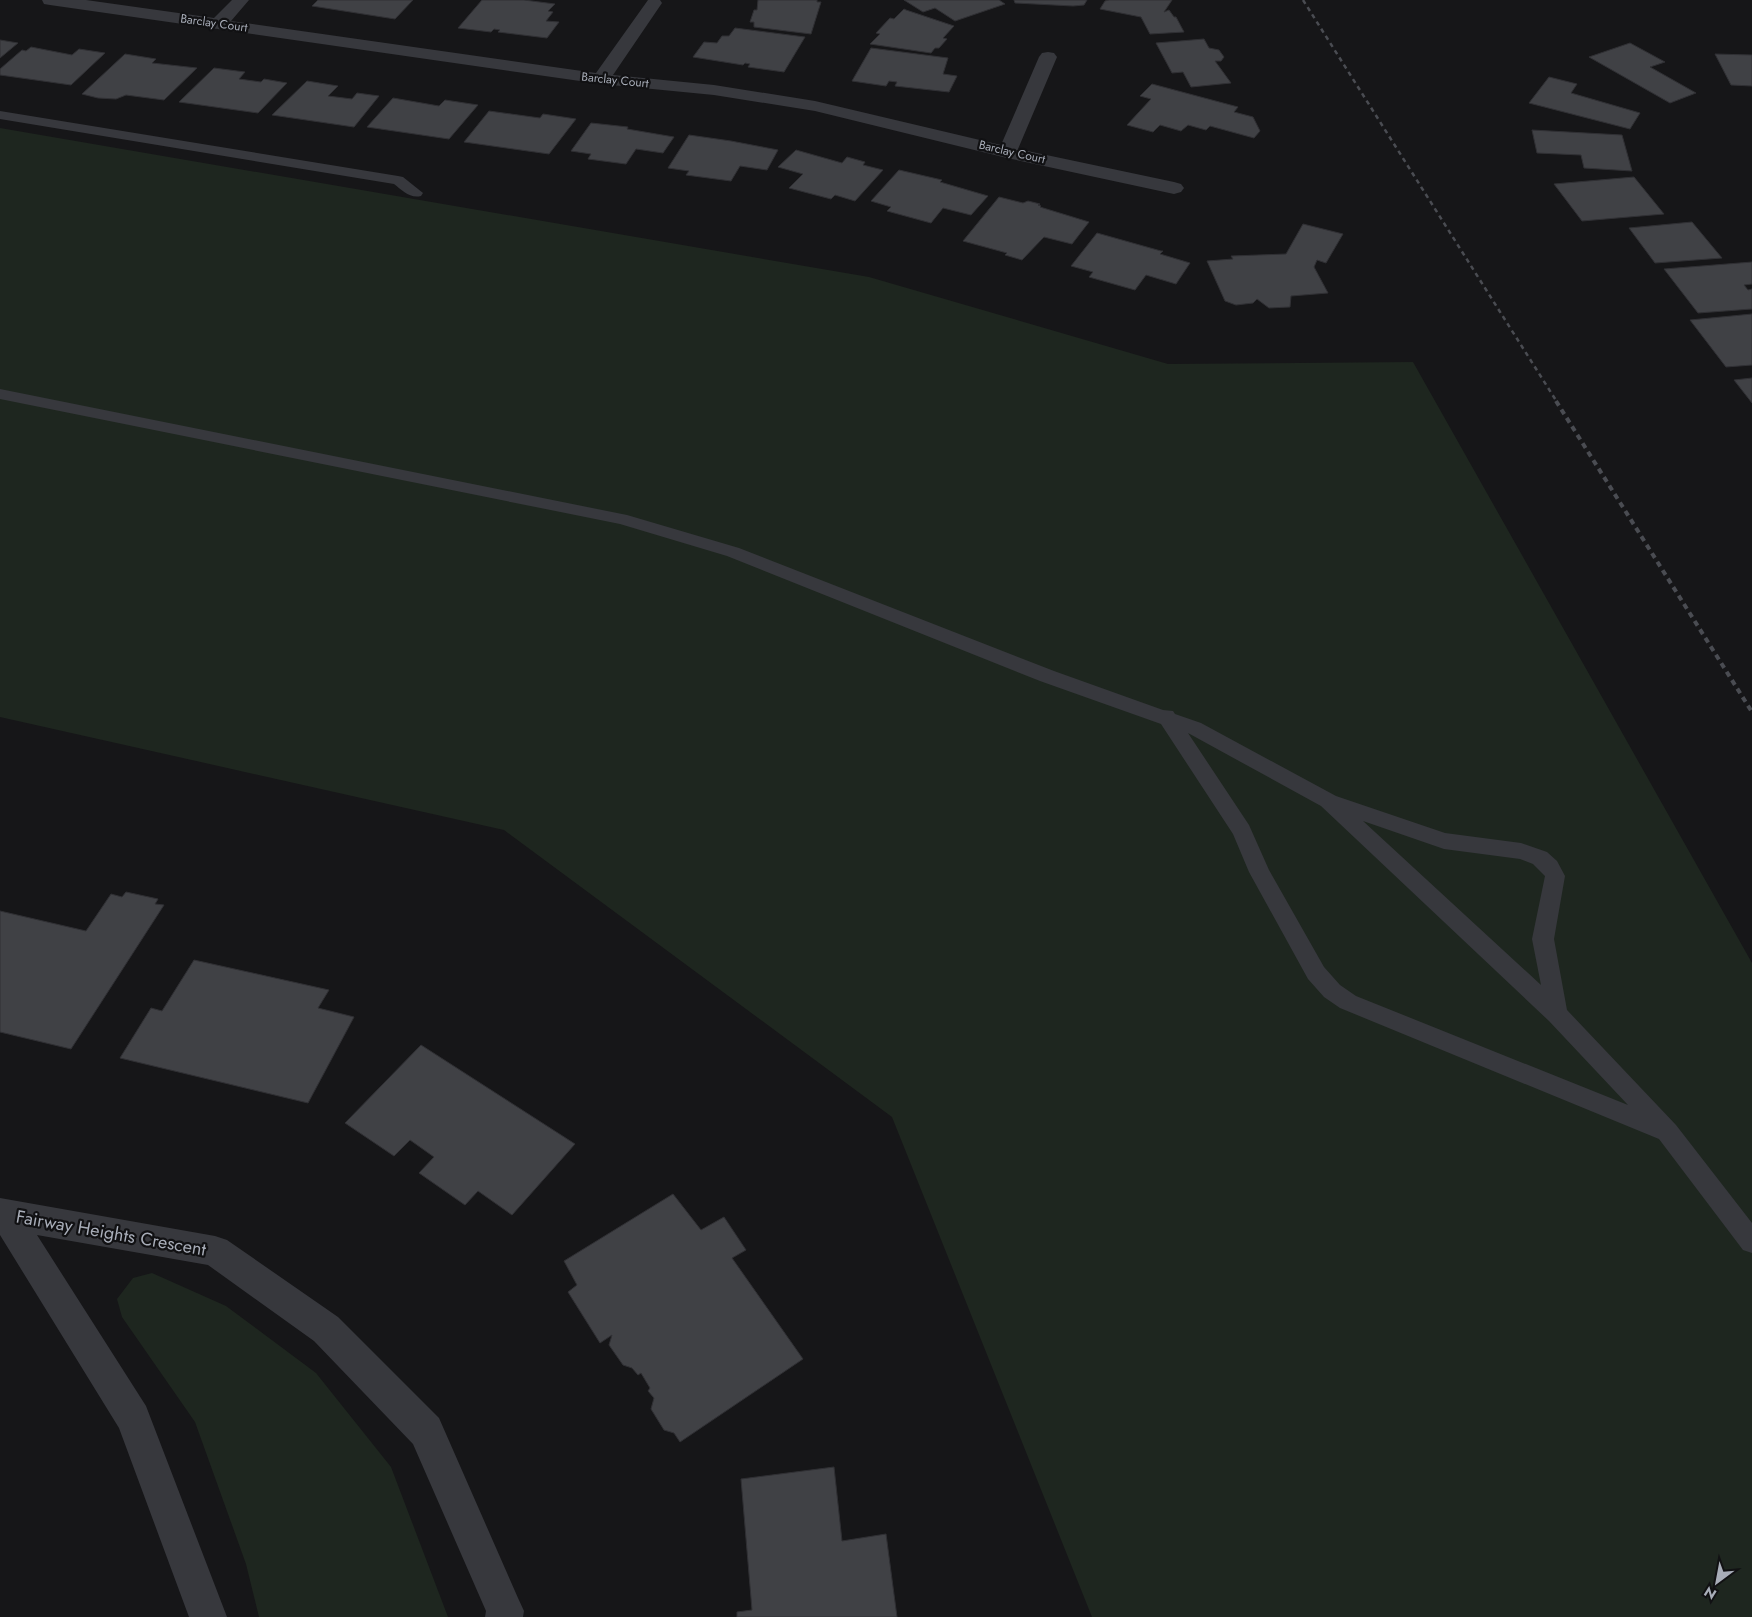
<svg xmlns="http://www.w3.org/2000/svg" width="1752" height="1617" viewBox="0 0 1752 1617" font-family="Jost,sans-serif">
<rect width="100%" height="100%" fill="#161618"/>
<g fill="#1e261f">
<polygon points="0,128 869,277 1168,364 1413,362 1752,963 1752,1617 1092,1617 892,1117 504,830 0,717"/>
<polygon points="152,1273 226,1306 316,1373 391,1467 448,1617 259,1617 246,1564 195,1422 122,1317 117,1299 133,1278"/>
</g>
<g fill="#404145" stroke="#303034">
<polygon points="318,0 413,0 395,19 312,6"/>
<polygon points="482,0 524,0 555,4 548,11 553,12 546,21 559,22 547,38 498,32 500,30 494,29 491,32 458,28"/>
<polygon points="758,0 817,0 817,2 821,2 811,34 754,27 754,22 750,22 754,10 757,10"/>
<polygon points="904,0 999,0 1005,4 955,21 935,8 923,12"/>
<polygon points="1014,0 1087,0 1084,5 1073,6 1015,3"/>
<polygon points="1109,0 1172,0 1164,12 1169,10 1174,17 1176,17 1184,32 1150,34 1141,17 1100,9 1105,1"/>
<polygon points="904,9 906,10 954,26 943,38 947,39 939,48 935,48 931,53 870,44 880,34 876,33 890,18 894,19"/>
<polygon points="735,28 805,37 784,72 748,67 750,64 745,63 743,65 693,57 704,42 717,43 722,36 729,36"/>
<polygon points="1204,39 1209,48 1219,50 1224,57 1221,61 1215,61 1231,83 1191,87 1183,72 1172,73 1156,43"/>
<polygon points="0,40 18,43 0,58"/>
<polygon points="1630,43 1665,62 1650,67 1696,93 1670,103 1589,57"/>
<polygon points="31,47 72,55 79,49 105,53 71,85 0,75 0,69 22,50 26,51"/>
<polygon points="871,48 948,58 943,74 957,76 949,92 895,86 897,82 889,81 886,86 852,81"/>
<polygon points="125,54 156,59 152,63 197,68 164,100 126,95 116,99 98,98 82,94"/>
<polygon points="1715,54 1752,55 1752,86 1731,85"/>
<polygon points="214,68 245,72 239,79 261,82 264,79 287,83 258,113 179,102"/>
<polygon points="1549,77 1577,84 1571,93 1640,113 1630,129 1529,103"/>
<polygon points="307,81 338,86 328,96 352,99 357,93 379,96 354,127 272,115"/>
<polygon points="1152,84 1238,107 1234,112 1253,117 1260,131 1254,138 1210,126 1206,130 1188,125 1181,131 1160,125 1153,132 1127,125 1151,99 1140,96"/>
<polygon points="393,98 439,106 445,100 478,105 449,139 367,127"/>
<polygon points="489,111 540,118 543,114 576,119 549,154 464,142"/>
<polygon points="591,123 628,127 627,129 674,137 663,153 636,149 626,164 588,159 591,154 571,151"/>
<polygon points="1532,130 1622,135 1632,171 1584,168 1581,155 1537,153"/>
<polygon points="689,135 731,141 778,150 767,170 740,166 731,181 686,175 689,171 668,168"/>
<polygon points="796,150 842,163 847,157 865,162 863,165 883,170 855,201 835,195 831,199 789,188 803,174 778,167"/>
<polygon points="899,170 942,180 940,182 988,196 971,215 943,208 931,223 887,211 891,207 871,201"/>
<polygon points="1634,177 1664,214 1582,221 1554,184"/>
<polygon points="999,197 1023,203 1028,201 1040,204 1038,205 1041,206 1040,207 1089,222 1072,244 1044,237 1022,260 1005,255 1007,253 963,241"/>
<polygon points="1692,222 1722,258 1655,263 1629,228"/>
<polygon points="1303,224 1343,234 1326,263 1317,260 1314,267 1328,293 1291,296 1290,307 1269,308 1257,299 1253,303 1236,305 1225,301 1207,261 1233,259 1231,256 1286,254"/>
<polygon points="1097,233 1161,251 1163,251 1160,254 1190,263 1176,284 1146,275 1135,290 1089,277 1093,272 1071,266"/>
<polygon points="1752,262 1752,284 1744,285 1748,290 1752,289 1752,309 1698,313 1664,269"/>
<polygon points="1752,314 1752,365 1726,367 1690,320"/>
<polygon points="1752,378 1752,403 1734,380"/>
<polygon points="126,892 158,899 155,904 164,905 71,1049 0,1032 0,911 86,931 111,894 122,897"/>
<polygon points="194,960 329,990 318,1008 354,1017 308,1103 120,1058 151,1008 162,1011"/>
<polygon points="421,1045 575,1144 512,1215 478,1191 465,1205 419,1173 434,1157 410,1140 394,1156 345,1123"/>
<polygon points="673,1194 701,1230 724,1217 746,1250 732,1258 803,1359 680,1442 674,1433 664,1430 651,1409 654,1398 648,1391 650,1388 641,1373 638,1375 632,1368 623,1365 609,1345 612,1335 600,1343 568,1292 577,1285 564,1261"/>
<polygon points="834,1467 842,1541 886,1534 897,1617 737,1617 737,1612 752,1610 741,1479"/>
</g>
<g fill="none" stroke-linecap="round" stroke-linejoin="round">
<g fill="#37383d" fill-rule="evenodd">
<path d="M0 111 398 176 403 177 423 193 421 196C410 199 402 190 394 184L0 119Z"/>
<path d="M0 389 627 515 739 548 1054 671 1163 710 1173 711 1175 714 1201 723 1336 796 1445 833 1521 843 1547 852 1557 861 1565 876 1554 939 1567 1010 1676 1125 1752 1223V1253L1743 1250 1659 1139 1340 1008 1324 997 1308 979 1249 872 1233 834 1161 724 1040 681 727 556 620 524 0 399ZM1188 733 1321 806 1549 1021 1628 1105 1356 996 1340 985 1324 967 1269 870 1249 825ZM1363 821 1444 849 1520 859 1533 864 1545 876 1532 939 1541 985Z"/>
</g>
<g fill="#37383d" fill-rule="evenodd">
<polygon points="42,0 86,0 214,18 232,0 249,0 231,21 596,73 648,0 660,0 662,3 613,75 714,85 815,101 1001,145 1039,57 1042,53 1048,52 1054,53 1057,57 1018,149 1174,182 1181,184 1184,188 1181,192 1174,194 1007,158 815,111 714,95 601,84 50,5 44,4"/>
<polygon points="0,1198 215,1236 227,1240 338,1317 439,1418 518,1598 524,1611 523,1617 485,1617 486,1611 413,1444 314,1341 208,1265 37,1235 146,1406 227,1617 189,1617 119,1428 0,1235"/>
</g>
<polyline stroke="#4a4c52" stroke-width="2.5" stroke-dasharray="4.5 4" stroke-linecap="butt" points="1303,0 1557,402"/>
<polyline stroke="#4a4c52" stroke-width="4" stroke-dasharray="5.5 4.5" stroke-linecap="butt" points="1556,401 1752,712"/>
</g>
<g text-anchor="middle" stroke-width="4.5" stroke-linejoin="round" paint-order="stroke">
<g font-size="12" fill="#a8adb8" stroke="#111113">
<text transform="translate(214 23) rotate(8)" y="4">Barclay Court</text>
<text transform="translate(615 80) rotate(6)" y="4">Barclay Court</text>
<text transform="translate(1012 152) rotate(13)" y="4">Barclay Court</text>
</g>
<g font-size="18" fill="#a8adb8" stroke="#111113">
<text transform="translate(111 1233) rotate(10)" y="6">Fairway Heights Crescent</text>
</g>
</g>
<g transform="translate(1717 1582) rotate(212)" stroke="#111113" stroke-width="4" paint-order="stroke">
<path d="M0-4L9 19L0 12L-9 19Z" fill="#a8adb8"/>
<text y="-8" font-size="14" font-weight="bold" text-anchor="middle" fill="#a8adb8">N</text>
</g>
</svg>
